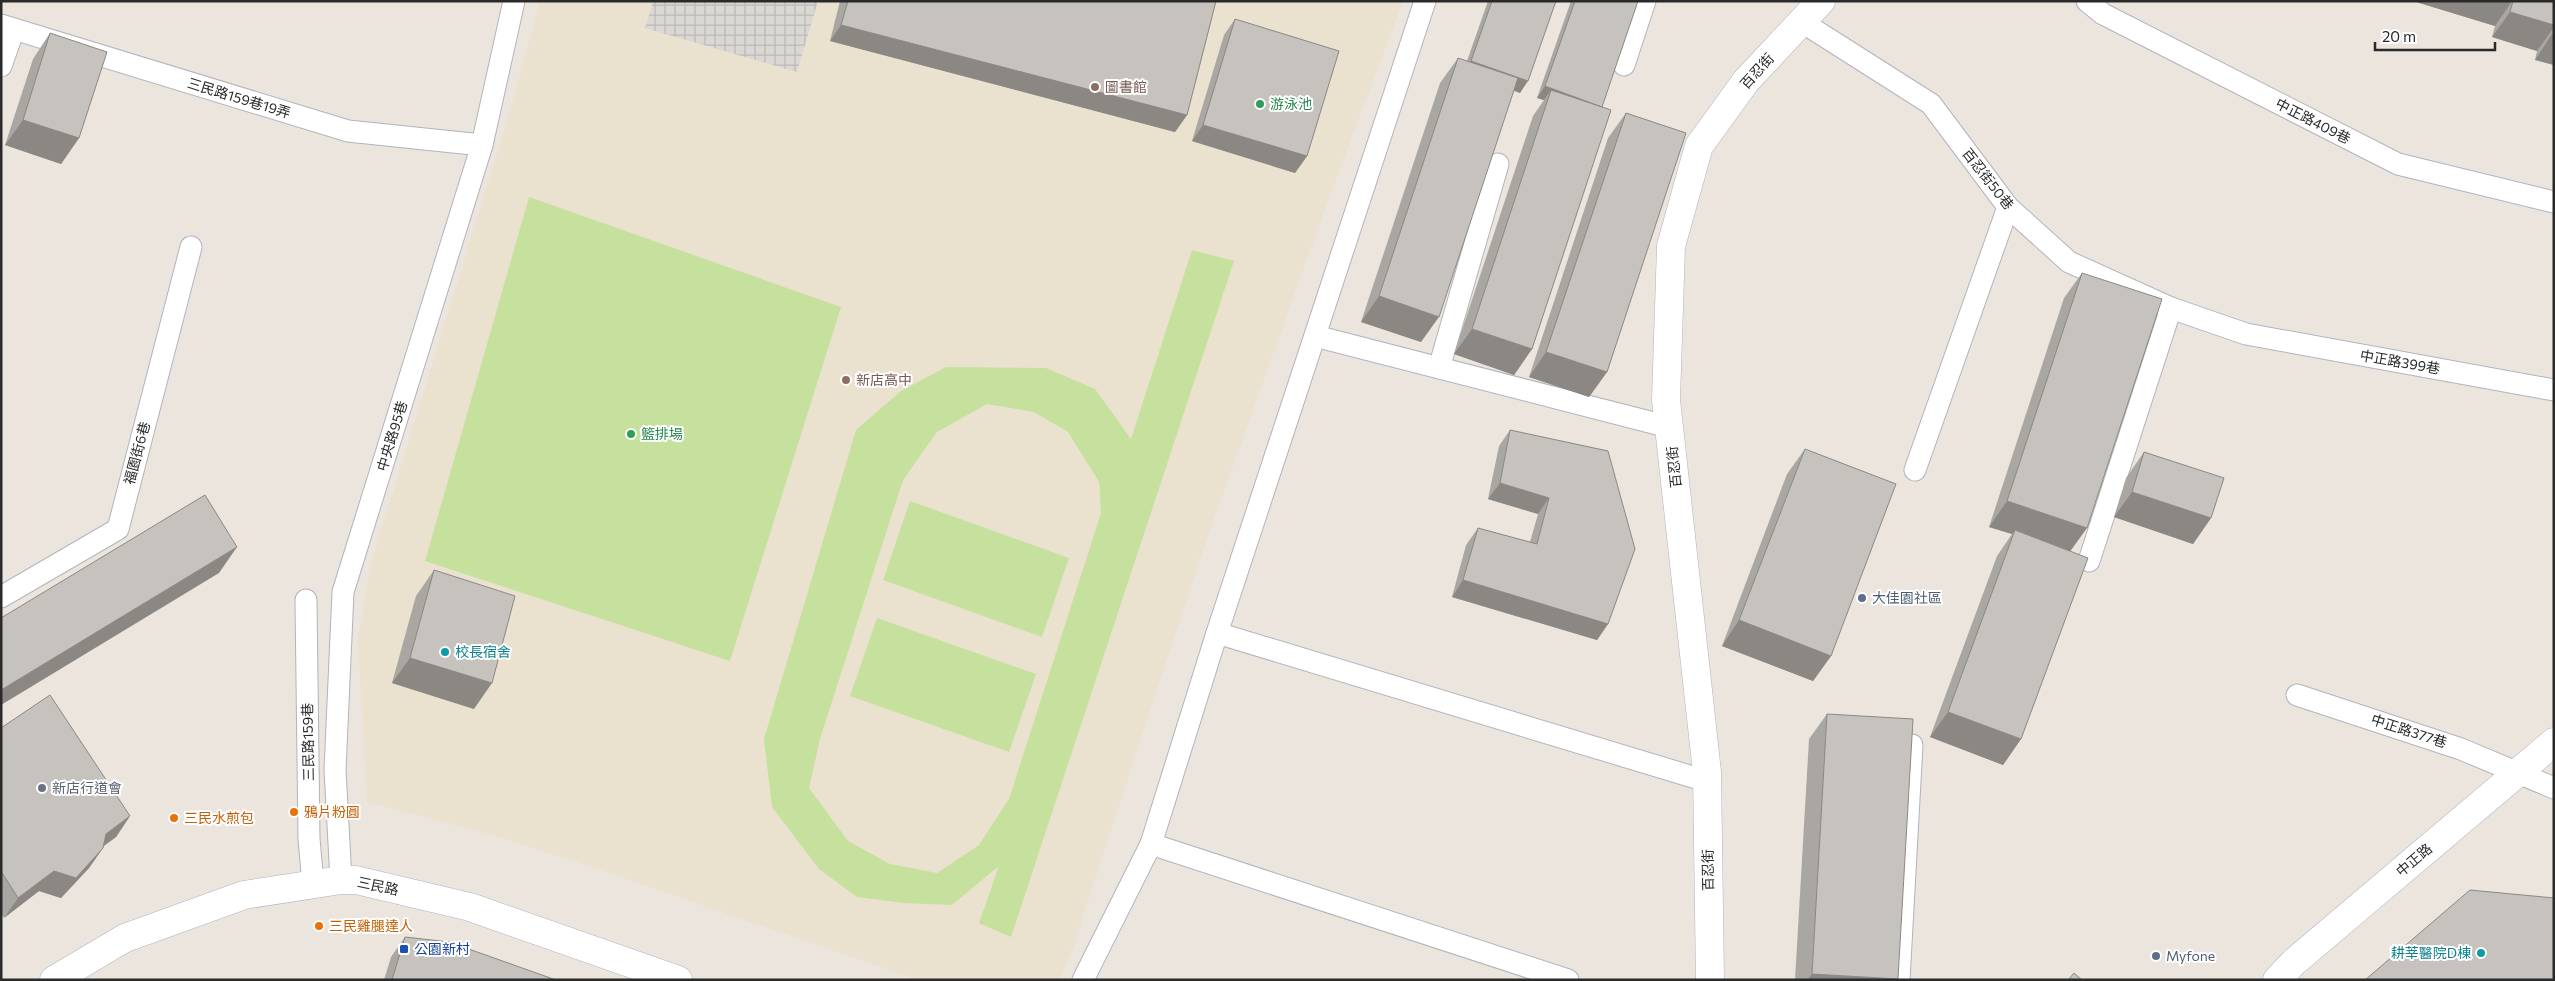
<svg xmlns="http://www.w3.org/2000/svg" width="2555" height="981" viewBox="0 0 2555 981" font-family="Commissioner,'Noto Sans TC',sans-serif">
<defs>
<pattern id="plaza-grid" width="8" height="8" patternUnits="userSpaceOnUse" patternTransform="scale(1.25)"><rect width="8" height="8" fill="#dbd8d4"/><path d="M0 4h8M4 0v8" fill="none" stroke="#bcbab6"/></pattern>
</defs>
<rect width="100%" height="100%" fill="#ebe5de"/>
<polygon fill="#eae1cf" points="540,1 1403,1 1329,198 1199,561 1072,950 1060,980 918,980 592,867 489,834 367,802 358,639 369,570 510,111"/>
<g fill="#c6e19e" fill-rule="evenodd">
<polygon points="529,197 841,307 730,661 425,561"/>
<path d="M1192 250 1234 261 1011 937 979 923 999 866 952 905 904 903 857 897 819 869 772 807 764 739 856 430 901 391 946 367 1046 368 1095 389 1131 439ZM987 404 1034 412 1068 432 1099 482 1101 513 1009 799 979 845 937 873 890 864 848 841 809 788 820 739 903 480 937 432Z"/>
<polygon points="910,501 1069,558 1042,637 883,580"/>
<polygon points="877,618 1036,674 1009,752 850,696"/>
</g>
<polygon fill="url(#plaza-grid)" points="653,1 818,1 797,72 645,28"/>
<g fill="none" stroke-linecap="round" stroke-linejoin="round">
<defs>
<g id="service">
<polyline points="2087,1 2103,14 2398,164 2554,202"/>
<polyline points="1802,22 1931,104 2008,207 2069,262 2171,308 2246,334 2554,390"/>
<polyline points="1,25 348,131 482,145"/>
<polyline points="1624,65 1645,1"/>
<polyline points="1,66 14,29"/>
<polyline points="1315,336 1669,427"/>
<polyline points="1439,368 1498,164"/>
<polyline points="1915,470 2008,207"/>
<polyline points="2089,561 2171,308"/>
<polyline points="1,597 118,529 191,247"/>
<polyline points="306,600 309,839 313,884"/>
<polyline points="1217,633 1706,781"/>
<polyline points="2297,695 2461,749 2554,788"/>
<polyline points="1151,844 1568,980"/>
<polyline points="341,880 335,770 343,592 482,145 514,1"/>
<polyline points="1083,980 1151,844 1217,633 1425,1"/>
<polyline points="1899,980 1912,745"/>
</g>
<g id="minor">
<polyline points="54,980 125,938 244,895 341,880 356,880 470,907 678,980"/>
<polyline points="1710,980 1707,772 1666,400 1671,246 1699,146 1746,81 1821,1"/>
</g>
<polyline id="tertiary" points="2277,980 2294,962 2554,742"/>
</defs>
<use href="#service" stroke="#b1b4bc" stroke-width="23"/>
<use href="#minor" stroke="#b1b4bc" stroke-width="29"/>
<use href="#tertiary" stroke="#b1b4bc" stroke-width="29"/>
<use href="#service" stroke="#fff" stroke-width="21"/>
<use href="#minor" stroke="#fff" stroke-width="28"/>
<use href="#tertiary" stroke="#fff" stroke-width="28"/>
</g>
<g fill="#aaa7a3">
<polygon points="840,1 1216,1 1187,115 1175,132 830,41"/>
<polygon points="1488,1 1556,1 1520,93 1514,90 1421,342 1361,322 1440,83 1458,58 1467,61"/>
<polygon points="1571,1 1638,1 1601,107 1532,349 1514,375 1454,354 1533,116 1544,100 1537,98"/>
<polygon points="2413,1 2554,1 2554,65 2535,60 2537,51 2492,37 2495,26"/>
<polygon points="1235,19 1307,156 1295,173 1192,141 1224,35"/>
<polygon points="50,33 79,138 61,164 5,145 33,59"/>
<polygon points="1626,113 1607,372 1589,397 1529,377 1608,138"/>
<polygon points="2082,273 2070,552 2021,739 2003,765 1930,737 1997,556 2012,534 1989,527 2064,298"/>
<polygon points="1510,430 1608,451 1608,624 1597,640 1452,597 1466,545 1478,528 1530,542 1538,514 1488,499 1499,446"/>
<polygon points="1805,449 1831,656 1813,681 1722,646 1787,474"/>
<polygon points="2144,452 2211,518 2193,544 2114,517 2126,478"/>
<polygon points="434,570 474,709 392,683 416,596"/>
<polygon points="1827,714 1898,979 1898,980 1795,980 1809,739"/>
<polygon points="1,728 130,816 116,837 104,846 89,868 61,898 39,891 4,918 1,913"/>
<polygon points="405,937 556,980 384,980 391,957"/>
</g>
<g fill="#8b8884">
<polygon points="2413,1 2512,1 2495,26"/>
<polygon points="2510,12 2554,25 2554,27 2537,51 2492,37"/>
<polygon points="841,25 1187,115 1175,132 830,41"/>
<polygon points="2552,34 2554,34 2554,65 2535,60"/>
<polygon points="1471,61 1528,81 1520,93 1463,72"/>
<polygon points="1545,86 1602,107 1547,102 1551,90 1544,100 1537,98"/>
<polygon points="23,120 79,138 61,164 5,145"/>
<polygon points="1203,125 1307,156 1295,173 1192,141"/>
<polygon points="1379,296 1439,317 1421,342 1361,322"/>
<polygon points="1472,329 1532,349 1514,375 1454,354"/>
<polygon points="1546,352 1607,372 1589,397 1529,377"/>
<polygon points="1500,483 1549,498 1538,514 1488,499"/>
<polygon points="2132,492 2211,518 2193,544 2114,517"/>
<polygon points="2007,501 2087,528 2069,553 2015,530 2012,534 1989,527"/>
<polygon points="237,547 219,573 1,705 1,690"/>
<polygon points="1463,580 1608,624 1597,640 1452,597"/>
<polygon points="1739,620 1831,656 1813,681 1722,646"/>
<polygon points="410,658 492,683 474,709 392,683"/>
<polygon points="1948,712 2021,739 2003,765 1930,737"/>
<polygon points="130,816 116,837 92,854 106,834"/>
<polygon points="103,848 89,868 61,898 39,891 4,918 18,898 54,871"/>
<polygon points="1812,974 1898,979 1898,980 1807,980"/>
</g>
<g fill="#c6c2bd" stroke="#8b8884">
<polygon points="848,1 1216,1 1187,115 841,25"/>
<polygon points="1492,1 1556,1 1528,81 1471,61"/>
<polygon points="1575,1 1638,1 1602,107 1545,86"/>
<polygon points="2513,1 2554,1 2554,25 2510,12"/>
<polygon points="1235,19 1339,51 1307,156 1203,125"/>
<polygon points="50,33 107,52 79,138 23,120"/>
<polygon points="1458,58 1518,78 1439,317 1379,296"/>
<polygon points="1551,90 1611,110 1532,349 1472,329"/>
<polygon points="1626,113 1686,133 1607,372 1546,352"/>
<polygon points="2082,273 2162,299 2087,528 2007,501"/>
<polygon points="1510,430 1608,451 1635,549 1608,624 1463,580 1478,528 1537,544 1549,498 1500,483"/>
<polygon points="1805,449 1896,484 1831,656 1739,620"/>
<polygon points="2144,452 2224,478 2211,518 2132,492"/>
<polygon points="205,495 237,547 1,690 1,618"/>
<polygon points="2015,530 2088,558 2021,739 1948,712"/>
<polygon points="434,570 515,596 492,683 410,658"/>
<polygon points="50,695 130,816 106,834 103,848 76,878 54,871 18,898 1,871 1,728"/>
<polygon points="1827,714 1913,719 1898,979 1812,974"/>
<polygon points="2470,890 2554,898 2554,980 2365,980"/>
<polygon points="405,937 449,942 556,980 392,980"/>
<polygon points="2074,973 2082,980 2068,980"/>
</g>
<g fill="#8d6e63" stroke="#fff" stroke-width="2">
<circle cx="1095" cy="87" r="5"/>
<circle cx="846" cy="380" r="5"/>
</g>
<g fill="#2e9e5b" stroke="#fff" stroke-width="2">
<circle cx="1260" cy="104" r="5"/>
<circle cx="631" cy="434" r="5"/>
</g>
<g fill="#5c6f8a" stroke="#fff" stroke-width="2">
<circle cx="1862" cy="598" r="5"/>
<circle cx="2156" cy="956" r="5"/>
</g>
<g fill="#0f9aa8" stroke="#fff" stroke-width="2">
<circle cx="445" cy="652" r="5"/>
<circle cx="2481" cy="953" r="5"/>
</g>
<circle fill="#6b7280" stroke="#fff" stroke-width="2" cx="42" cy="788" r="5"/>
<g fill="#e8710a" stroke="#fff" stroke-width="2">
<circle cx="294" cy="812" r="5"/>
<circle cx="174" cy="818" r="5"/>
<circle cx="319" cy="926" r="5"/>
</g>
<rect fill="#1a4fb4" stroke="#fff" stroke-width="2" x="399" y="944" width="10" height="10" rx="2.5"/>
<g text-anchor="middle" stroke-width="4" stroke-linejoin="round" paint-order="stroke">
<g font-size="14" fill="#2a2a2a" stroke="#fff">
<text transform="translate(1757 71) rotate(-48)" y="5">百忍街</text>
<text transform="translate(239 98) rotate(17)" y="5">三民路159巷19弄</text>
<text transform="translate(2313 121) rotate(27)" y="5">中正路409巷</text>
<text transform="translate(1988 179) rotate(52)" y="5">百忍街50巷</text>
<text transform="translate(2400 362) rotate(10)" y="5">中正路399巷</text>
<text transform="translate(392 436) rotate(-73)" y="5">中央路95巷</text>
<text transform="translate(137 453) rotate(-75)" y="5">福園街6巷</text>
<text transform="translate(1674 467) rotate(-96)" y="5">百忍街</text>
<text transform="translate(2409 731) rotate(18)" y="5">中正路377巷</text>
<text transform="translate(308 742) rotate(-91)" y="5">三民路159巷</text>
<text transform="translate(2414 860) rotate(-40)" y="5">中正路</text>
<text transform="translate(1708 870) rotate(-91)" y="5">百忍街</text>
<text transform="translate(378 886) rotate(12)" y="5">三民路</text>
</g>
<g font-size="14" fill="#785e54" stroke="#fff" text-anchor="start">
<text x="1105" y="92">圖書館</text>
<text x="856" y="385">新店高中</text>
</g>
<g font-size="14" fill="#27864d" stroke="#fff" text-anchor="start">
<text x="1270" y="109">游泳池</text>
<text x="641" y="439">籃排場</text>
</g>
<g font-size="14" fill="#4e5e75" stroke="#fff" text-anchor="start">
<text x="1872" y="603">大佳園社區</text>
<text x="2166" y="961">Myfone</text>
</g>
<g font-size="14" fill="#0d838f" stroke="#fff" text-anchor="start">
<text x="455" y="657">校長宿舍</text>
<text x="2471" y="958" text-anchor="end">耕莘醫院D棟</text>
</g>
<g font-size="14" fill="#5b616d" stroke="#fff" text-anchor="start">
<text x="52" y="793">新店行道會</text>
</g>
<g font-size="14" fill="#c56008" stroke="#fff" text-anchor="start">
<text x="304" y="817">鴉片粉圓</text>
<text x="184" y="823">三民水煎包</text>
<text x="329" y="931">三民雞腿達人</text>
</g>
<g font-size="14" fill="#164399" stroke="#fff" text-anchor="start">
<text x="414" y="954">公園新村</text>
</g>
</g>
<rect width="2555" height="981" fill="none" stroke="#2a2a2a" stroke-width="5"/>
<path d="M2375 42v8h120v-8" fill="none" stroke="#2a2a2a" stroke-width="2.5"/>
<text x="2382" y="42" font-size="15" fill="#2a2a2a" stroke="#ffffff" stroke-width="4" paint-order="stroke">20 m</text>
</svg>
